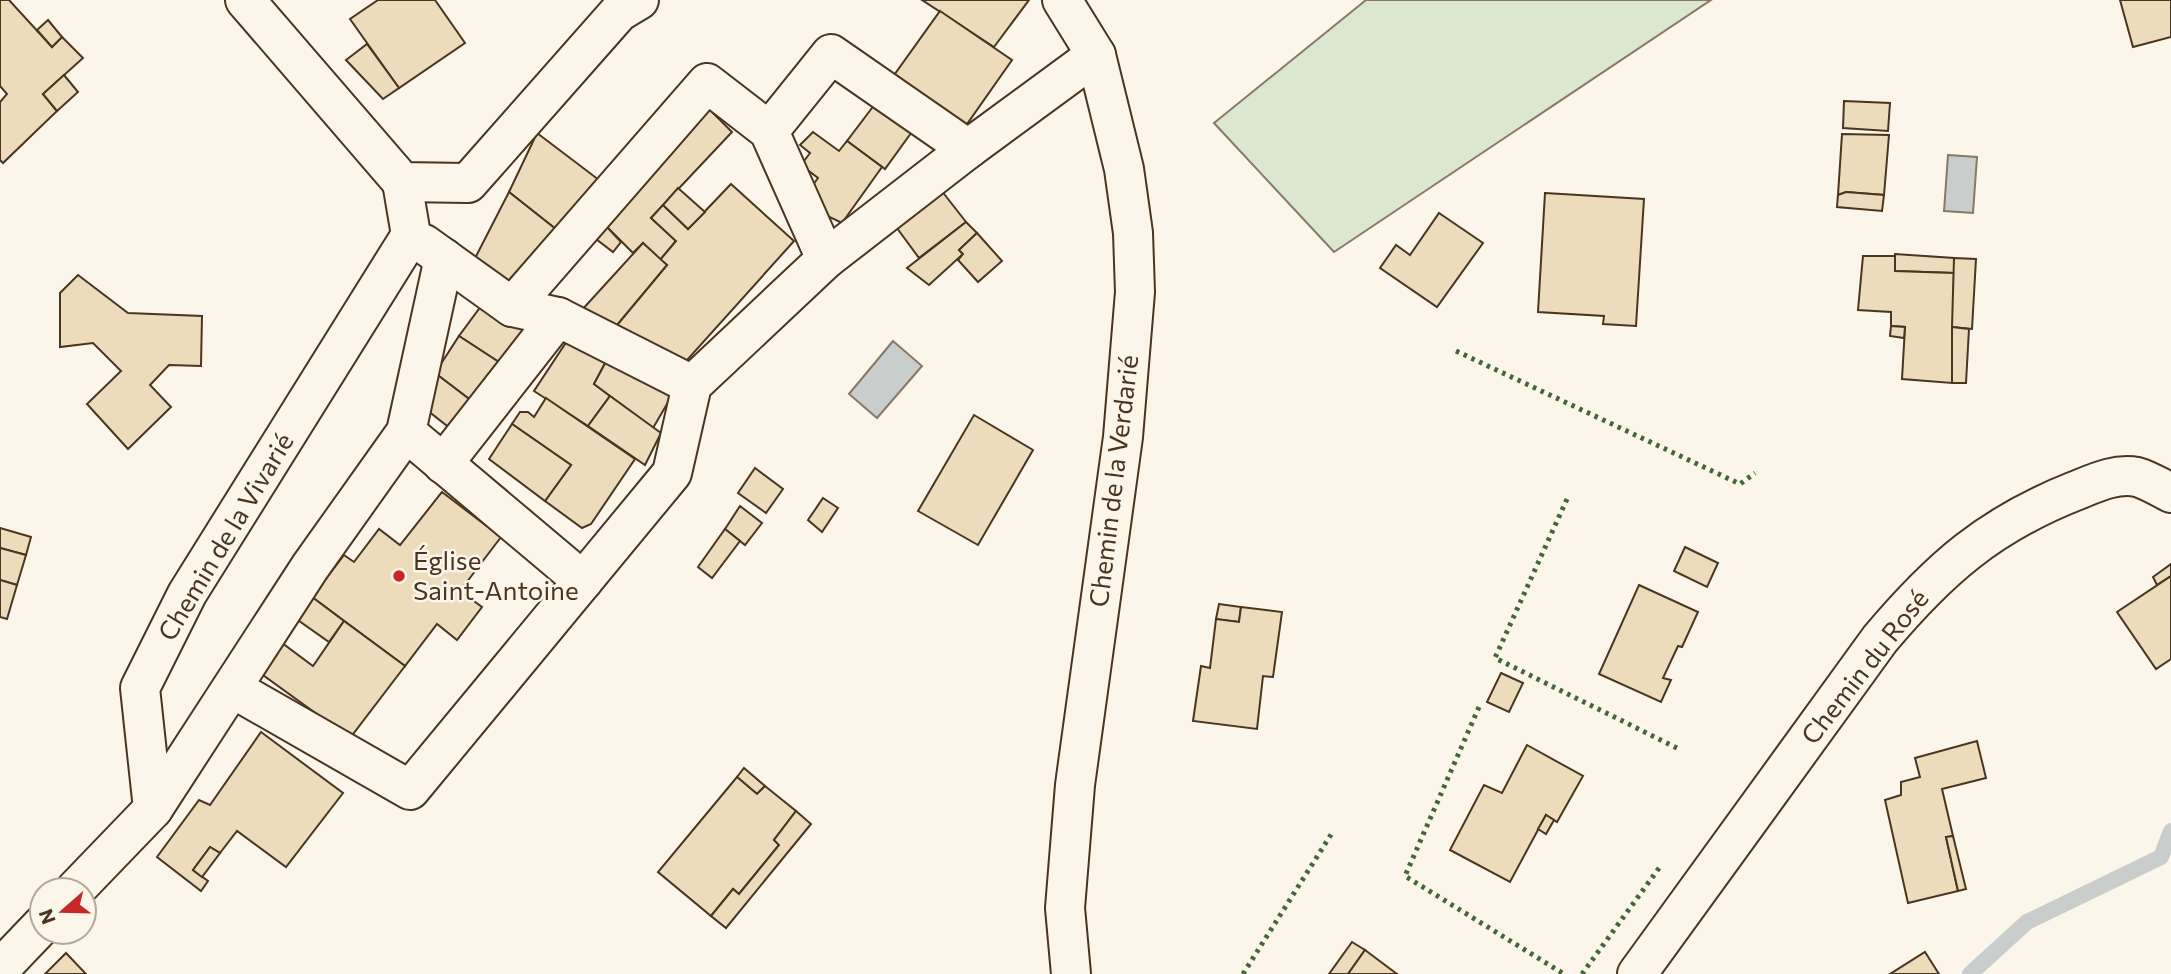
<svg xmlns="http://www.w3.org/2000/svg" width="2171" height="974" viewBox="0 0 2171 974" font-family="Commissioner,sans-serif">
<rect width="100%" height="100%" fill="#fbf6e9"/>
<polygon fill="#dce7d0" stroke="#887966" stroke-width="2" points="1366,0 1711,0 1334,252 1214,123"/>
<g fill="#c9cecd" stroke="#887966" stroke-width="2">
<polygon points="1948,155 1977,157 1973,213 1944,211"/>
<polygon points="893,341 922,366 877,418 849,394"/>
</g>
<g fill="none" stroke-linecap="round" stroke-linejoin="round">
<polyline stroke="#c9cecd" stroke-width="16" points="1970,974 2027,922 2161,857 2171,831"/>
</g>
<g fill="#ecdcbc" stroke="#4a3520" stroke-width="2">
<polygon points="0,0 9,0 52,47 62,37 83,58 43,94 57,111 3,163 0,160 0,102 7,94 0,86"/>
<polygon points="378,0 435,0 465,43 399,88 350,19"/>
<polygon points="922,0 1029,0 994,47"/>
<polygon points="2120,0 2171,0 2171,37 2133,47"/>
<polygon points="940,11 1012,60 960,134 887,85"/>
<polygon points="48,20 62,37 52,47 37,30"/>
<polygon points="367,44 399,88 383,99 346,60"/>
<polygon points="64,75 78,92 57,111 43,94"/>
<polygon points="881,96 919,122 885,169 847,141"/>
<polygon points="1844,101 1890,103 1888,131 1843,128"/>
<polygon points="703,103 732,132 651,218 676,241 660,260 643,243 633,253 606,226"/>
<polygon points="813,132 839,151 847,141 882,167 842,223 821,213 804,197 818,178 801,165 810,153 800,145"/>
<polygon points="537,133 603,183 557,230 509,192"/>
<polygon points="1842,134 1889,135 1884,195 1846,192 1838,195"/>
<polygon points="731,184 794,241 679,369 628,337 617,325 667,265 660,260 676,241 651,218 663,205 688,229"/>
<polygon points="678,188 705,212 688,229 663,205"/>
<polygon points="941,190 966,222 919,258 894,224"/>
<polygon points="509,192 557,230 510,295 470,268"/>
<polygon points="1846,192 1884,195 1882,211 1837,207 1838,195"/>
<polygon points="1545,193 1644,199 1636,326 1603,324 1604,316 1538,312"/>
<polygon points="1439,213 1483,243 1437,307 1380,268 1396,245 1410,255"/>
<polygon points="966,222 977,233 959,250 963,254 929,285 907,268"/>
<polygon points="606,226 621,242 613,252 596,239"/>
<polygon points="977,233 1002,261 978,282 958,260 963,254 959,250"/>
<polygon points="643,243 667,265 617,325 607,333 581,311"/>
<polygon points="1895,254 1954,258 1954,273 1895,271"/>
<polygon points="1863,256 1895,256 1895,271 1954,273 1952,383 1902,379 1905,327 1891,326 1891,312 1858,310"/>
<polygon points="1954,258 1976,259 1972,329 1952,327"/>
<polygon points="78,275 128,313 202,316 201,366 169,365 150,385 171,407 128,449 87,404 121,371 93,343 60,347 60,293"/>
<polygon points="487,298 532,330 505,366 459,336"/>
<polygon points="1891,326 1905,327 1904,338 1890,336"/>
<polygon points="1952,327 1969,329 1966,383 1952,383"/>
<polygon points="459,336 505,366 477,405 435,373"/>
<polygon points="569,338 610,354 594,384 610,396 588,426 534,391"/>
<polygon points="610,354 674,392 653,428 594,384"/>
<polygon points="435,373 477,405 456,433 427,410"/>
<polygon points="610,396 661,433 645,465 588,426"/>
<polygon points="546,398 635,459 591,524 582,528 545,501 571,465 512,424 520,412 528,412 534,417"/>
<polygon points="974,415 1033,450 978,545 918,511"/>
<polygon points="512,424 571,465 545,501 489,459"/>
<polygon points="755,468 783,489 766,513 738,493"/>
<polygon points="442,492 501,537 460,591 482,607 457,640 437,624 405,666 312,597 344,555 354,562 379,529 400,545"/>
<polygon points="823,498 838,508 822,532 808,520"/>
<polygon points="740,506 762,523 745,545 725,529"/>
<polygon points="0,528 31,537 26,555 0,548"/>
<polygon points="725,529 740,541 712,578 698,567"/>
<polygon points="1685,547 1718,563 1707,587 1674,571"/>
<polygon points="0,548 26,555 17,585 0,580"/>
<polygon points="2171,564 2171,576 2157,585 2153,577"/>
<polygon points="2171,576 2171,659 2156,669 2117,612"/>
<polygon points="0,580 17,585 7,619 0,617"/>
<polygon points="1639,585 1698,612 1682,647 1678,646 1663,678 1671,680 1661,702 1599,674"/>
<polygon points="312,597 344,621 329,642 295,618"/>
<polygon points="1219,604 1241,607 1239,622 1216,619"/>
<polygon points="1241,607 1282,612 1273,677 1263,676 1257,729 1193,721 1201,666 1210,668 1216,619 1239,622"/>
<polygon points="344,621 405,666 350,738 256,670 278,640 313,666"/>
<polygon points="1501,673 1523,683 1509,712 1487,702"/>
<polygon points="261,732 343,793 286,867 237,831 220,853 210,847 193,870 208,881 201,891 157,857 199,800 210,805"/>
<polygon points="1977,741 1986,778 1942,789 1953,836 1946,837 1958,891 1908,903 1885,800 1901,795 1901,782 1920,777 1915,758"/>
<polygon points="1527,745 1583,776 1557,822 1546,815 1510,882 1450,850 1484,785 1502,793"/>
<polygon points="744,768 765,786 757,794 737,777"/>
<polygon points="737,777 757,794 765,786 796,811 774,840 779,845 739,894 733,889 711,916 658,872"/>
<polygon points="796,811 811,824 726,928 711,916 733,889 739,894 779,845 774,840"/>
<polygon points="1546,815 1554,820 1546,834 1538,829"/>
<polygon points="1953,836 1966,889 1958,891 1946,837"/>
<polygon points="210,847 220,853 202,877 193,870"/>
<polygon points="1352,942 1365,950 1348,974 1329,974"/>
<polygon points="1365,950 1397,974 1348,974"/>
<polygon points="1925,952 1939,974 1890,974"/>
<polygon points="66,953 86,974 45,974"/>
</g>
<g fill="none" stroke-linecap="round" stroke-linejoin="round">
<defs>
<g id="minor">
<polyline points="245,0 402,182 468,183 619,12 639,0"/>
<polyline points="1062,0 1096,55 1124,169 1133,233 1135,292 1123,437 1075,785 1065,908 1071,974"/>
<polyline points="769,131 831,54 968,149"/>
<polyline points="424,244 512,307 558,317 692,385"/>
<polyline points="512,307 707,83 769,131 826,259"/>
<polyline points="406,432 583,581"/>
<polyline points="443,464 558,317"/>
<polyline points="232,688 410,790 672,473 692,385 826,259 968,149 1096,55"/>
<polyline points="153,809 310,567 406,432 444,258"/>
<polyline points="75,890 153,809 140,688 187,594 411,235 402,182"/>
<polyline points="0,969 42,925"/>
<path d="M1637 974 1880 639C1939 569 1989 525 2075 491 2095 483 2115 473 2137 477 2148 480 2161 488 2171 493"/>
</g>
</defs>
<use href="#minor" stroke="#4a3520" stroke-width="42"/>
<use href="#minor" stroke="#fbf6e9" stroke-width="38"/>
<g stroke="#436837" stroke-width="5" stroke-dasharray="3.5 5" stroke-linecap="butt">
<polyline points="1456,351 1740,484 1755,473"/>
<polyline points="1567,499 1495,658 1681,750"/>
<polyline points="1479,707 1405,876 1564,974"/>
<polyline points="1243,974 1332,833"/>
<polyline points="1582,974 1662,864"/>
</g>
</g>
<circle fill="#c62828" stroke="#fbf6e9" stroke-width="2.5" cx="399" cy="576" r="7"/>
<g text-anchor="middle" stroke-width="5" stroke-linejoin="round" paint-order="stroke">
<g font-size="26" fill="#4a3520" stroke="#fbf6e9">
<text transform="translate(1114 481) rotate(-83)" y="9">Chemin de la Verdarié</text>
<text transform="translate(226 537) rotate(-59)" y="9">Chemin de la Vivarié</text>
<text transform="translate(1865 667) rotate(-52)" y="9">Chemin du Rosé</text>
</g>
<g font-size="26" fill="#4a3520" stroke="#fbf6e9" text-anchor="start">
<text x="413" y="570">Église<tspan x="413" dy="30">Saint-Antoine</tspan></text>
</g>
</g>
<g transform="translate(63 911) rotate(250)"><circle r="33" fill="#fbf6e9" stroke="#b4a999" stroke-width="2"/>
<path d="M0-5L12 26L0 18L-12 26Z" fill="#c62828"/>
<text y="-10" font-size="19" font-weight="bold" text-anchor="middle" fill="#4a3520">N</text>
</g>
</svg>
